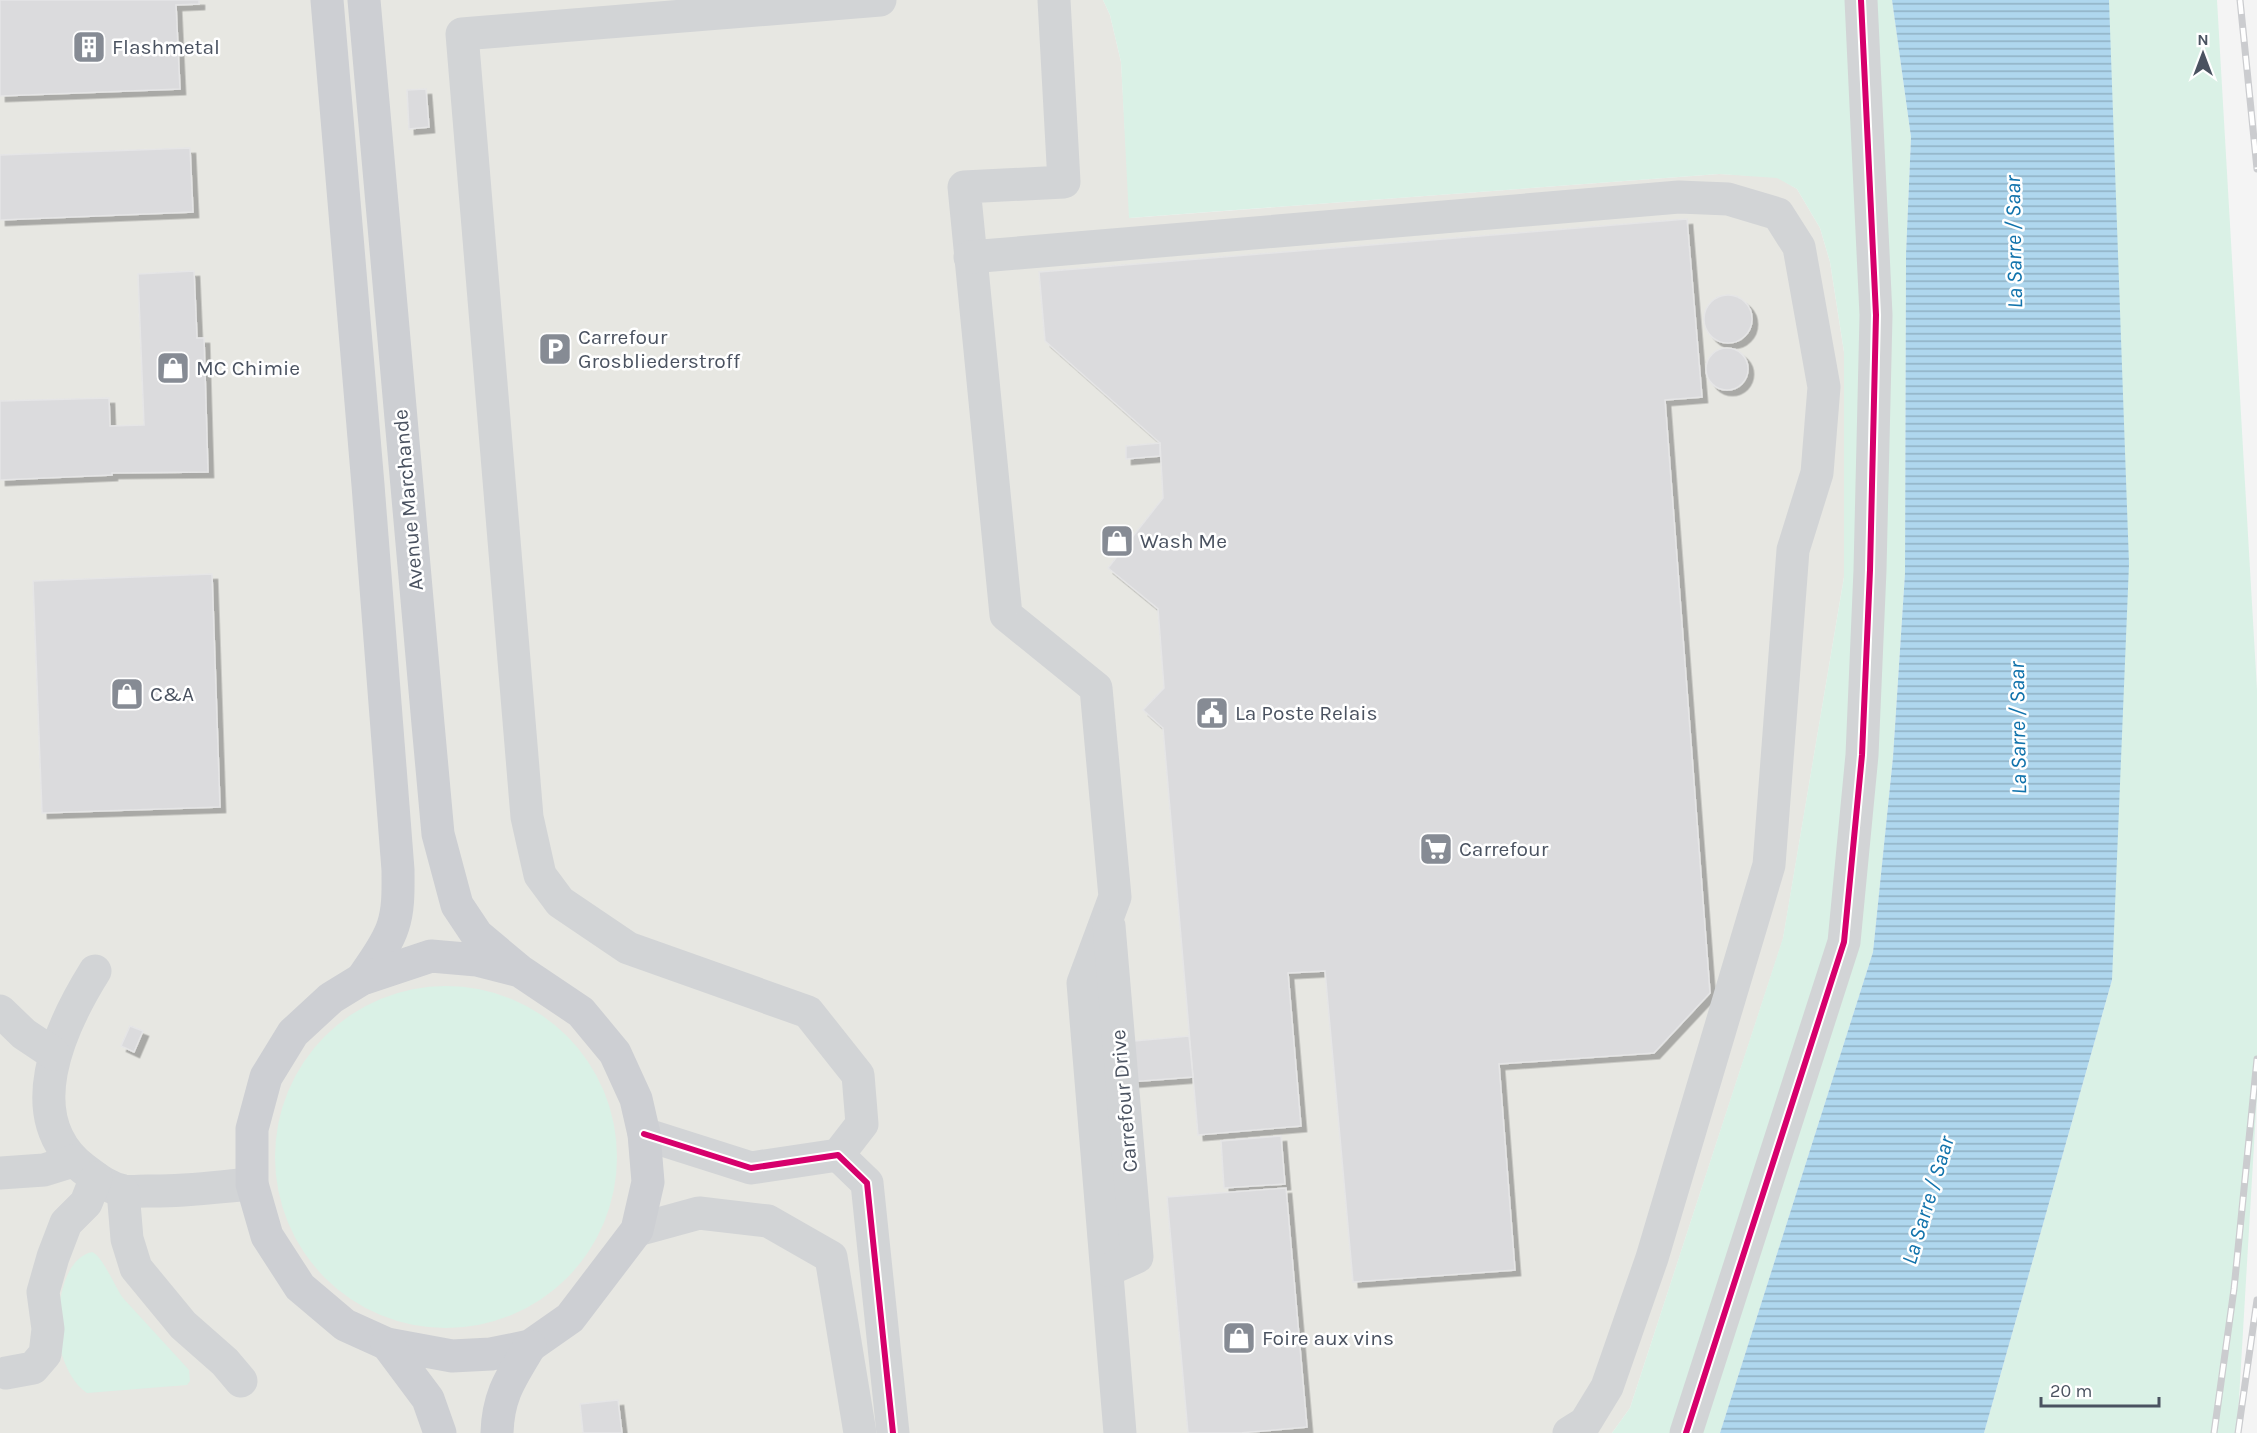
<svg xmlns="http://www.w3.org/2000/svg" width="2257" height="1433" viewBox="0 0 2257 1433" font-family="Karla,sans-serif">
<defs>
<pattern id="water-rules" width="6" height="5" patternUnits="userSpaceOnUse" patternTransform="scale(1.5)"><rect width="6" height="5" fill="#afd7ee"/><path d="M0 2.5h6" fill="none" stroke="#90b1c4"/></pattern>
<filter id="shadow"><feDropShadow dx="5.5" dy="5.5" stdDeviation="0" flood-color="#0004"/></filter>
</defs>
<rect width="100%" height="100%" fill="#f4f4f4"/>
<polygon fill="#e7e7e2" points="0,0 1103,0 1110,15 1121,62 1130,218 1719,174 1777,177 1797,189 1820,228 1830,262 1844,352 1844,577 1783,939 1630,1408 1612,1433 0,1433"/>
<g fill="#daf1e6">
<polygon points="1103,0 1892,0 1911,137 1906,254 1905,573 1893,757 1873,952 1720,1433 1612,1433 1630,1408 1783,938 1844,577 1844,352 1830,262 1820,228 1797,189 1777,178 1719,174 1129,218 1121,62 1110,15"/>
<polygon points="2108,0 2217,0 2257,690 2257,1094 2237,1433 1984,1433 2112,980"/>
<circle cx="446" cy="1157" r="171"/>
<path d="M92 1252C102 1255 115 1287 123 1298L189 1370 190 1381 187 1385 87 1393C74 1384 67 1370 62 1355 54 1328 57 1260 92 1252Z"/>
</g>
<polygon fill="url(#water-rules)" points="1892,0 2109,0 2129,564 2112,980 1984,1433 1720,1433 1873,952 1893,757 1905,573 1906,254 1911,137"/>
<g fill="#dbdbdd" stroke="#e5e5e6" stroke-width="1.5" filter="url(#shadow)">
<polygon points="0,0 199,0 199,4 176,5 180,89 0,96"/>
<polygon points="426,89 429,127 409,129 407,90"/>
<polygon points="190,148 193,212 0,220 0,155"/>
<polygon points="1687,219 1702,397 1665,400 1710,993 1654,1053 1499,1064 1515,1270 1353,1282 1325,971 1288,973 1301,1126 1198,1135 1163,728 1143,710 1164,688 1158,609 1108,568 1163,498 1160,443 1045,341 1039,272"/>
<polygon points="194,271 197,338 204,338 208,472 112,473 112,475 0,480 0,401 109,398 110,426 144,425 138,274"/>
<circle cx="1728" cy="319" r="24"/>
<circle cx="1727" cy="369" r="21"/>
<polygon points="1160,443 1160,456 1126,459 1126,446"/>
<polygon points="212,574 220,807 42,813 33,581"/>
<polygon points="130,1026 143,1031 134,1052 121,1046"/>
<polygon points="1189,1036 1193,1077 1116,1083 1112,1043"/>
<polygon points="1281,1136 1285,1184 1224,1188 1221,1141"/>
<polygon points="1286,1188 1307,1427 1240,1433 1188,1433 1167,1197"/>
<polygon points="618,1400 622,1433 583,1433 580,1404"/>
</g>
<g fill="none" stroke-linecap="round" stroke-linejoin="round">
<g stroke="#d2d4d6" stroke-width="33">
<polyline points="1054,0 1064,182 964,187 1006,615 1096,688 1115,897 1083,983 1120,1433"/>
<polyline points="970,257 1679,197 1728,199 1778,214 1799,247 1824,387 1817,473 1793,550 1769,865 1652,1258 1607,1387 1585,1423 1569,1433"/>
<path d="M95 971C60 1027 17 1119 84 1169 96 1178 108 1188 124 1191 131 1192 139 1191 147 1191 182 1192 216 1187 252 1184"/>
<polyline points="0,1011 24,1034 54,1054"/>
<polyline points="644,1134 751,1168 838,1155 862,1124 858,1075 808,1012 628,948 560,902 540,875 527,817 462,34 880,0"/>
<polyline points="838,1155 867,1183 893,1433"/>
<polyline points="0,1173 44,1170 73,1161"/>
<polyline points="123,1191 127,1239 136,1268 183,1325 225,1362 241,1381"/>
<polyline points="637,1230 699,1213 768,1221 831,1257 860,1433"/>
<polyline points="1108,1270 1137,1257 1109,926"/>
<polyline points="6,1373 33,1368 45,1354 48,1329 43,1292 53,1257 66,1223 86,1203 96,1178"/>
<polyline points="1686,1433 1844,942 1862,755 1870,570 1876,315 1861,0"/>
</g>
<g stroke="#cdcfd3" stroke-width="33">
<path d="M327 0 368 485 398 870C398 888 399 908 393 926 387 945 373 962 362 979"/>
<polyline points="364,0 428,724 438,834 457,905 477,935 520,971 581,1012 615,1053 636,1099 644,1134 648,1182 637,1230 570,1318 530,1346 491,1354 452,1356 387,1344 345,1325 300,1287 267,1236 252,1184 252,1129 266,1077 293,1033 331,998 362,979 431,956 477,960 520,971"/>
<polyline points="387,1344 428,1399 440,1433"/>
<path d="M497 1433C498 1395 511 1378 530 1346"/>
</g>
<defs>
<g id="rail">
<polyline points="2240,0 2257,169"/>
<polyline points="2214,1433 2234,1289 2257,1059"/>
<polyline points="2238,1433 2257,1300"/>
</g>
</defs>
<use href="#rail" stroke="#cbcccf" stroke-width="7"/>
<use href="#rail" stroke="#fff" stroke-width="4.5" stroke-dasharray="14" stroke-linecap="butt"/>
<defs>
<g id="cycleway">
<polyline points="644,1134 751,1168 838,1155 867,1183 893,1433"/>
<polyline points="1686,1433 1844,942 1862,755 1870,570 1876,315 1861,0"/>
</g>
</defs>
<use href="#cycleway" stroke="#fff" stroke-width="10"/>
<use href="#cycleway" stroke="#d6006c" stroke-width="6"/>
</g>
<defs>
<symbol id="building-square" viewBox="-11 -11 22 22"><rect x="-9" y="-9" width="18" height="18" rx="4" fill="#868b94" stroke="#fff"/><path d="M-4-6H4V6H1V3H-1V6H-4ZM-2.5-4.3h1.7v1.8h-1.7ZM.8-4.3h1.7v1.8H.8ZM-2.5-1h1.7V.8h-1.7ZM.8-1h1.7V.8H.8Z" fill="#fff"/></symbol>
<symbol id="parking-square" viewBox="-11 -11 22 22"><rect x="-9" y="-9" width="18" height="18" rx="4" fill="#868b94" stroke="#fff"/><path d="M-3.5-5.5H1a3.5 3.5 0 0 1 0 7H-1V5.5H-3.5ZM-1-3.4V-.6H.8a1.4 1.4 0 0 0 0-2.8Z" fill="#fff"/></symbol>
<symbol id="shop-square" viewBox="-11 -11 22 22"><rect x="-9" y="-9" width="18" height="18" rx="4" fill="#868b94" stroke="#fff"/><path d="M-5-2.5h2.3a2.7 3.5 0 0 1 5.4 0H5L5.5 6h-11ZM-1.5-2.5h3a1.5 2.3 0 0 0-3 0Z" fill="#fff"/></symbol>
<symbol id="civic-square" viewBox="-11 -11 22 22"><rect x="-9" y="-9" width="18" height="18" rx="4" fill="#868b94" stroke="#fff"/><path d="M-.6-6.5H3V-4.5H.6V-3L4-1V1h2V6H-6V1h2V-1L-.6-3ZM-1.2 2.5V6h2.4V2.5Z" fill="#fff"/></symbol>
<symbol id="supermarket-square" viewBox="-11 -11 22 22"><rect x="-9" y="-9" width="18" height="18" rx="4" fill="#868b94" stroke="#fff"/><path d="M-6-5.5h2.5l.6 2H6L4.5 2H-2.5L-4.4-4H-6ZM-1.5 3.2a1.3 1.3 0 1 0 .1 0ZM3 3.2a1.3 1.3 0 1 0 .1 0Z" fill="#fff"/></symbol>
</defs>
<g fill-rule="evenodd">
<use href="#building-square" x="70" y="28" width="38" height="38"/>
<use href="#parking-square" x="536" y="330" width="38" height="38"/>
<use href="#shop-square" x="154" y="349" width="38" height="38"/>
<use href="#shop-square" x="1098" y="522" width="38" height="38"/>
<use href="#shop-square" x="108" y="675" width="38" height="38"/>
<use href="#civic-square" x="1193" y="694" width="38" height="38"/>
<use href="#supermarket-square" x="1417" y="830" width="38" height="38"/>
<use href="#shop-square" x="1220" y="1319" width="38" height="38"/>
</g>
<g text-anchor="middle" stroke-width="5" stroke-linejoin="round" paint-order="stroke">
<g font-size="21" fill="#4a5260" stroke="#fff" text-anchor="start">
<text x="112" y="54">Flashmetal</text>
<text x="578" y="344">Carrefour<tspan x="578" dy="24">Grosbliederstroff</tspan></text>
<text x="196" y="375">MC Chimie</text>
<text x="1140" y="548">Wash Me</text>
<text x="150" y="701">C&amp;A</text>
<text x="1235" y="720">La Poste Relais</text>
<text x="1459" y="856">Carrefour</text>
<text x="1262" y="1345">Foire aux vins</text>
</g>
<g font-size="21" fill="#4a5260" stroke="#fff">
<text transform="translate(408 500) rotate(-95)" y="7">Avenue Marchande</text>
<text transform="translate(1124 1101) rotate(-95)" y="7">Carrefour Drive</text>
</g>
<g font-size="22" font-style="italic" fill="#1173ac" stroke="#fff">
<text transform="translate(2013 242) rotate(-91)" y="8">La Sarre / Saar</text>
<text transform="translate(2017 728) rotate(-91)" y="8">La Sarre / Saar</text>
<text transform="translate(1927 1200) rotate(-73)" y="8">La Sarre / Saar</text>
</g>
</g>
<g transform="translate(2203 54)" stroke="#ffffff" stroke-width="4.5" paint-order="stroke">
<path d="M0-4.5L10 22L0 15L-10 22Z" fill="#4a5260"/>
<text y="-9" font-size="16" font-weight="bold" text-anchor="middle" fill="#4a5260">N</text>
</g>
<path d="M2041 1397v9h118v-9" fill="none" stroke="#4a5260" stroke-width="3"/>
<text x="2050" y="1397" font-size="18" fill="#4a5260" stroke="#ffffff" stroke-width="4.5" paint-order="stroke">20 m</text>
</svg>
